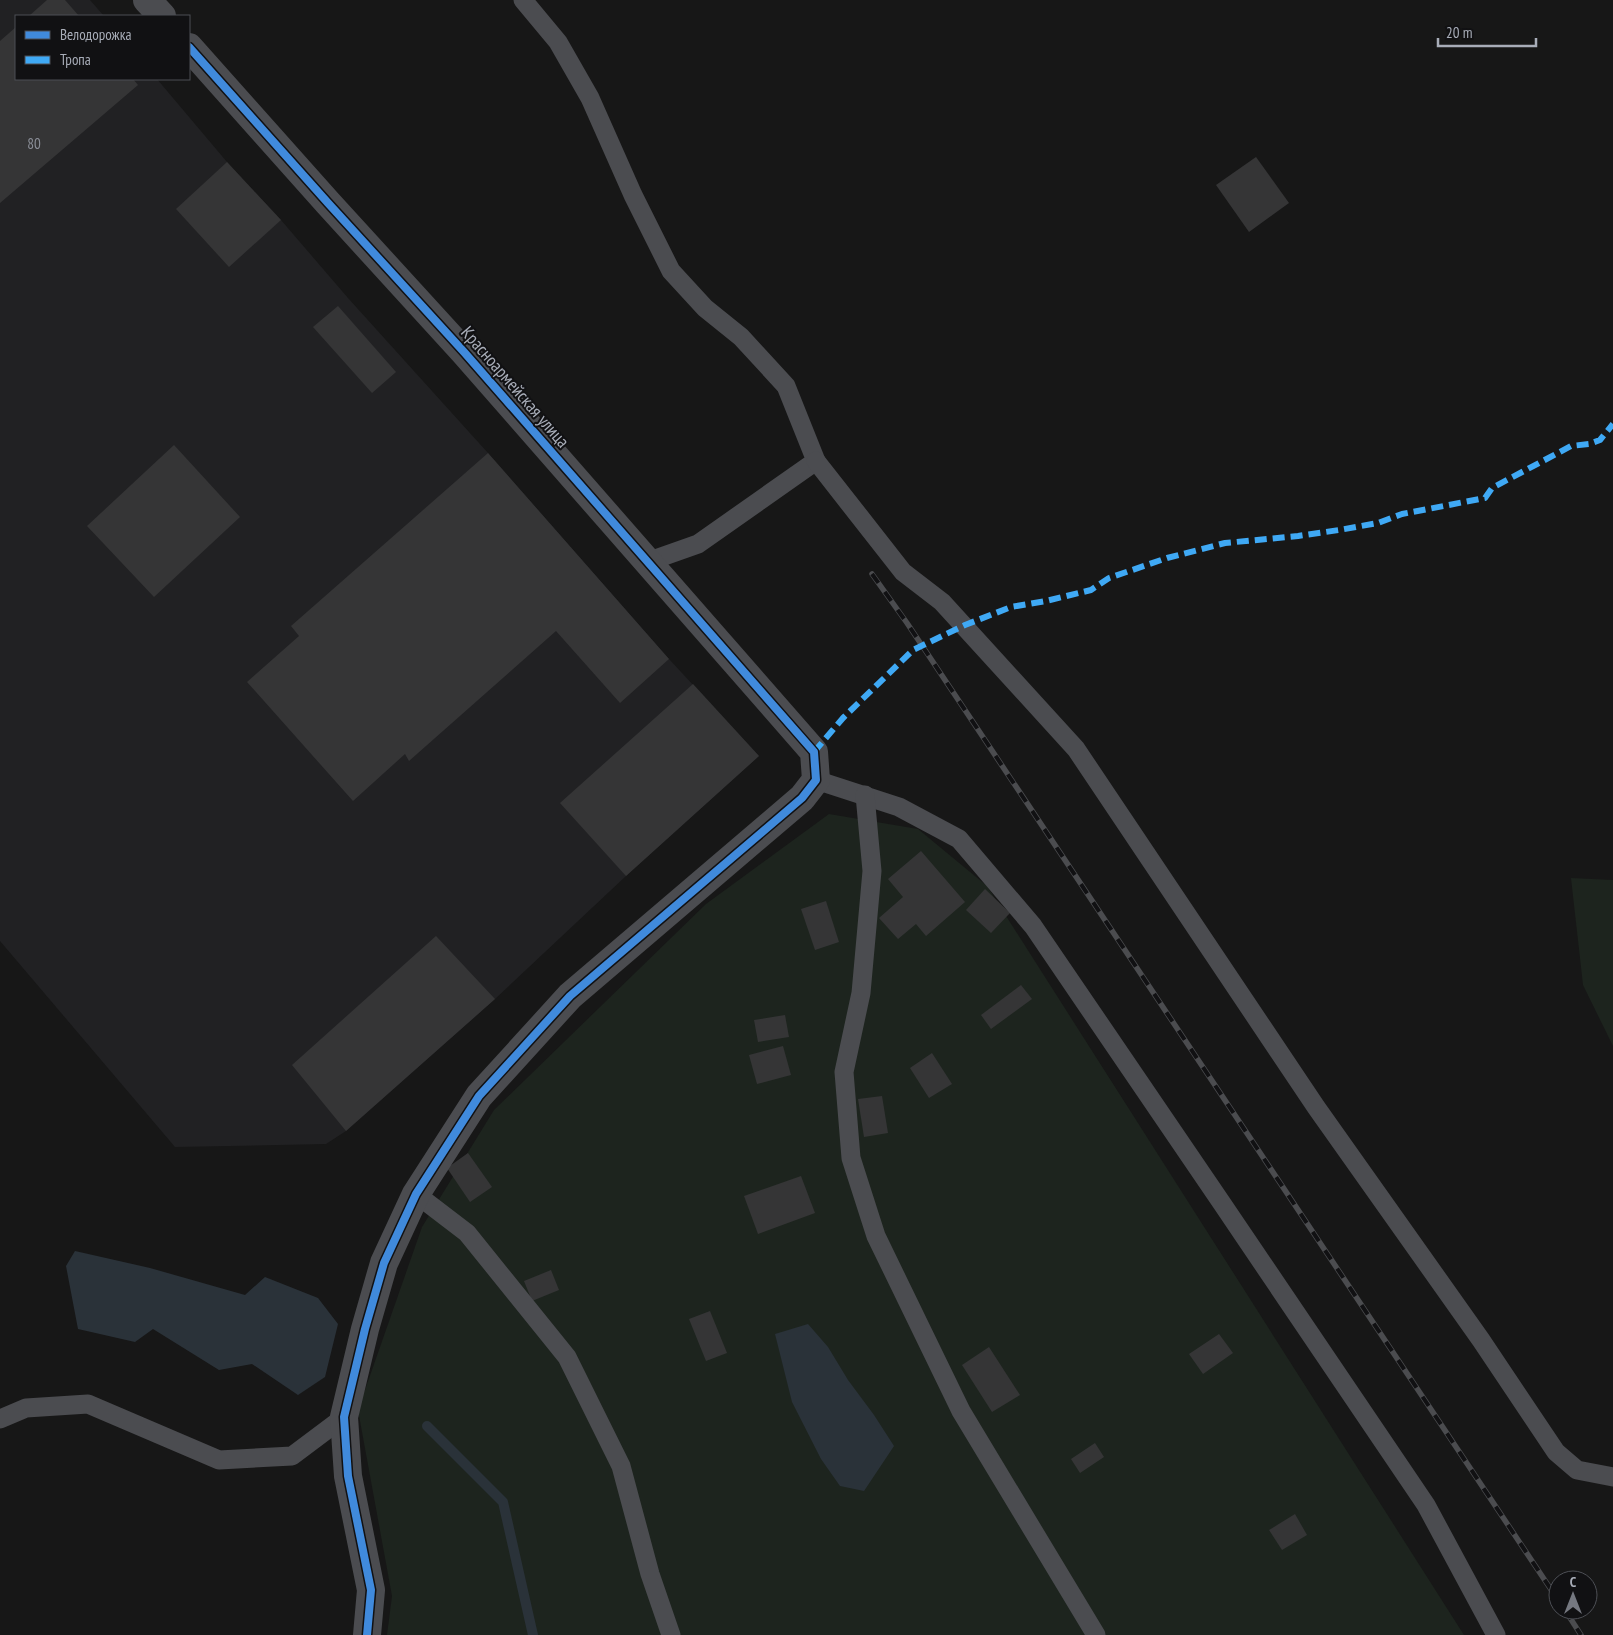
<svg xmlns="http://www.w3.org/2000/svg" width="1613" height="1635" viewBox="0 0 1613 1635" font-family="'PT Sans Narrow',sans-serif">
<rect width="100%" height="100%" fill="#171717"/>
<polygon fill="#212123" points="0,0 90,0 104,16 16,16 16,79 157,79 227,162 281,220 348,298 488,453 669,659 759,756 626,876 495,999 346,1131 326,1144 175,1147 0,941"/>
<g fill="#1d241e">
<polygon points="829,814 918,829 987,886 1464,1635 387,1635 392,1596 358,1410 422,1227 494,1110 706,904"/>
<polygon points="1571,878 1613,880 1613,1046 1583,985"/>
</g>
<g fill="#2a3239">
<polygon points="75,1251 150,1268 245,1295 265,1277 318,1298 338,1324 325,1377 298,1395 252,1364 219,1370 153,1329 135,1342 78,1329 66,1266"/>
<polygon points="808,1324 828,1347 848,1380 874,1415 894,1446 864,1491 840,1486 821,1459 792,1402 775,1334"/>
</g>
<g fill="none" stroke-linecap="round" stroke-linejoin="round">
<polyline stroke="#2a3239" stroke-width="10" points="427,1426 503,1502 533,1635"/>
</g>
<g fill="#353536">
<polygon points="47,0 65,0 79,16 29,16"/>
<polygon points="16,27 16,79 133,79 138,85 0,203 0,41"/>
<polygon points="1256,157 1289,203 1249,232 1216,185"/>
<polygon points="227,162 281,220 229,267 176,209"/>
<polygon points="338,306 396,372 372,393 313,327"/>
<polygon points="174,445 240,517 154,597 87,526"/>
<polygon points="488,453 669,659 620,703 556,631 409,761 405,754 353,801 247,682 299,636 291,626"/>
<polygon points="693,684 759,756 626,876 560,803"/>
<polygon points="921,851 965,902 926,936 916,924 898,939 879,918 903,897 888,879"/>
<polygon points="985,889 1010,913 991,933 966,910"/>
<polygon points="826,901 839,942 815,950 801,909"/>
<polygon points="436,936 495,999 346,1131 292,1065"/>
<polygon points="1021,985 1032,999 991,1029 981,1015"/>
<polygon points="785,1015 789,1037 758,1042 754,1020"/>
<polygon points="783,1046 791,1075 757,1084 749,1055"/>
<polygon points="932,1053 952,1084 929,1098 910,1068"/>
<polygon points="882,1096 888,1133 864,1137 858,1099"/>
<polygon points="468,1153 492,1187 470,1202 447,1168"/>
<polygon points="801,1176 815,1213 758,1234 744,1196"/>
<polygon points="551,1270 559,1290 532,1301 524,1281"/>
<polygon points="710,1311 727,1353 706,1361 689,1319"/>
<polygon points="1219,1334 1233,1353 1203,1374 1189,1354"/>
<polygon points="989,1347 1020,1395 992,1412 962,1365"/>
<polygon points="1095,1443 1104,1457 1080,1473 1071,1459"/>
<polygon points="1295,1514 1307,1535 1282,1550 1269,1530"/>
</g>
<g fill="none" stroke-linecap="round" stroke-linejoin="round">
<g stroke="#4b4c50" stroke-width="19">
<polyline points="523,0 558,42 590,98 633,195 671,271 705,308 741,337 786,386 816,461 698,544 647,562"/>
<polyline points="816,461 903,572 942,602 1076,749 1316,1107 1481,1340 1556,1452 1577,1470 1613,1477"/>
<polyline points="816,780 899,807 959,839 1033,926 1221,1202 1426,1505 1496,1635"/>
<polyline points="865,795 872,871 861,993 844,1072 851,1158 876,1236 961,1411 1096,1635"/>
<polyline points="416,1194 467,1233 567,1357 621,1466 650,1574 671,1635"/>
<polyline points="0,1419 26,1408 88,1404 219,1460 292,1456 344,1417"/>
</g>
<g stroke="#4b4c50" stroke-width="28">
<polyline points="147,0 162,16"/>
<polyline points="189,47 328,203 464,352 814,752 816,780 802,798 570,996 479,1096 416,1194 384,1263 365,1329 344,1417 348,1476 371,1590 367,1635"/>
</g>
<defs>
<g id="rail">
<polyline points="872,574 907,623 1558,1600"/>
<polyline points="1565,1610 1581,1635"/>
</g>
</defs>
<use href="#rail" stroke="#4b4c4f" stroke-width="5.5"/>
<use href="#rail" stroke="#111113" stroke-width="4" stroke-dasharray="11" stroke-linecap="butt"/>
<polyline stroke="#3fa9f5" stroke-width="6" stroke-dasharray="12 6" stroke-linecap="butt" points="814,752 843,718 913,650 965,625 1011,607 1046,601 1091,590 1109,578 1167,558 1225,543 1298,536 1339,530 1378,523 1402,514 1485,498 1492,488 1571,446 1589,444 1600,440 1613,424"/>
<defs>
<polyline id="cycleway" points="189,47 328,203 464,352 814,752 816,780 802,798 570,996 479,1096 416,1194 384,1263 365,1329 344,1417 348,1476 371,1590 367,1635"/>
</defs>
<use href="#cycleway" stroke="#111113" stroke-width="11"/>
<use href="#cycleway" stroke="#408adc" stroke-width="8"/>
</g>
<g text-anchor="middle" stroke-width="4" stroke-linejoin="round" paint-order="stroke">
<g font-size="15" fill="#8b8f98">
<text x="34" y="149">80</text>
</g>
<g font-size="18" fill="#a8adb8" stroke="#111113">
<text transform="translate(515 387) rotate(49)" y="6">Красноармейская улица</text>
</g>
</g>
<rect x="15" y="15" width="175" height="65" fill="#111113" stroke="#4d4f55"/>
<rect x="25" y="31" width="25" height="8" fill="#408adc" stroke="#4d4f55"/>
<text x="60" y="40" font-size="15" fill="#a8adb8">Велодорожка</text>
<rect x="25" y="56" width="25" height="8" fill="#3fa9f5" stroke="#4d4f55"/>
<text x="60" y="65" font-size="15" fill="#a8adb8">Тропа</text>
<g transform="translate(1573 1595)"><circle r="24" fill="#111113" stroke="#4d4f55"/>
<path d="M0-4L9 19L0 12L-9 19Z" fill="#757880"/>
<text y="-8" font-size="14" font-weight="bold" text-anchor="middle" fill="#a8adb8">С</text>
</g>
<path d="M1438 38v8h98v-8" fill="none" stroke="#a8adb8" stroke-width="2.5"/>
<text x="1446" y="38" font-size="15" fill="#a8adb8" stroke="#111113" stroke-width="4" paint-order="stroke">20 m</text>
</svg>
